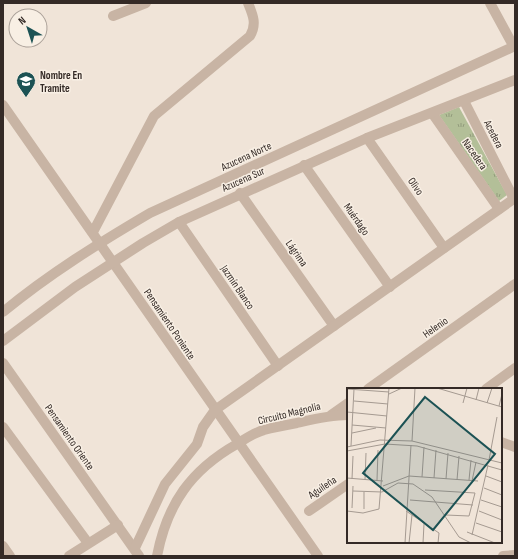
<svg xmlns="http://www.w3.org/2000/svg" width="518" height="559" viewBox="0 0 518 559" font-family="'Sofia Sans Condensed',sans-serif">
<defs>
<pattern id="grass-tufts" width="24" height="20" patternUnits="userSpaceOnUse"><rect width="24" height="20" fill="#b3bf98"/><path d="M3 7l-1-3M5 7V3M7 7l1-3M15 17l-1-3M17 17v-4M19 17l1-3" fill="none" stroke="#929b7c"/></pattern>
</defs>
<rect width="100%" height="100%" fill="#f0e4d8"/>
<polygon fill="url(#grass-tufts)" points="459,107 507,195 499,201 439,115"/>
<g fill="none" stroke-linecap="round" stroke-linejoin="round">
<g stroke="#c8b4a4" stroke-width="10">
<polyline points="490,3 514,47"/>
<polyline points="113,16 146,3"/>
<polyline points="464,101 514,199"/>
<polyline points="3,105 318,556"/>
<polyline points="432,113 499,209"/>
<polyline points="367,138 444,248"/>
<polyline points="304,165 390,287"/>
<polyline points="240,193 334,326"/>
<polyline points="179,222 278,366"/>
<path d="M93 232 154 116 250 36C257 24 253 15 248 3"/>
<path d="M3 312C49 274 99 243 150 213L515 46"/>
<polyline points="3,341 75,287 143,243 179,222 367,138 515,80"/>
<polyline points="3,363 139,556"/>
<polyline points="368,389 515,284"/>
<polyline points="486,389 515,368"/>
<polyline points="331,415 348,403"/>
<polyline points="3,427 88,543"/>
<polyline points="501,442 515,447"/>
<polyline points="309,511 348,484"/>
<polyline points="3,546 10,556"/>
<polyline points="135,548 165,484 197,444 203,427 215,410 515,198"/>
<polyline points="69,556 118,525"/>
<path d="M157 556C167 504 191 470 237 444 245 439 255 432 264 430 275 427 286 425 297 423 314 419 330 415 348 415"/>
<polyline points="503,556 515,555"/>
</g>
</g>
<defs>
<symbol id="school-pin" viewBox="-11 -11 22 30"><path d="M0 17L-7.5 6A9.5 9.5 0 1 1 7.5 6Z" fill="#1c5254" stroke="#f8efe4"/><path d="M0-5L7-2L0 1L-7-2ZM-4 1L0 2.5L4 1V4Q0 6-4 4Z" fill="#fff"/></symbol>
</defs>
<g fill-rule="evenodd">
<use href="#school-pin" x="15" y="70" width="22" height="30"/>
</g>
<g text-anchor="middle" stroke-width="3" stroke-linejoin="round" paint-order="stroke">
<g font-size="11" font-weight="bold" fill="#342a26" stroke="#f8efe4" text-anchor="start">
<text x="40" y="79">Nombre En<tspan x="40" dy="13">Tramite</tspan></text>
</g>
<g font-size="11" fill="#342a26" stroke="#f8efe4">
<text transform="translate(494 134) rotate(63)" y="4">Acedera</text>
<text transform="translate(475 154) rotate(55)" y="4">Nacedera</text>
<text transform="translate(246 156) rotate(-25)" y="4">Azucena Norte</text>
<text transform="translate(243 179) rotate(-24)" y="4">Azucena Sur</text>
<text transform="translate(416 186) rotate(55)" y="4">Olivo</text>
<text transform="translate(357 219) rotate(55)" y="4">Muérdago</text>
<text transform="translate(297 253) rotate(55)" y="4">Lágrima</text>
<text transform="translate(238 287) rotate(56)" y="4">Jazmín Blanco</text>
<text transform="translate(170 324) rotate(56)" y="4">Pensamiento Poniente</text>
<text transform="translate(435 327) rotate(-35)" y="4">Helenio</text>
<text transform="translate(289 413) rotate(-14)" y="4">Circuito Magnolia</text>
<text transform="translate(70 437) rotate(55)" y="4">Pensamiento Oriente</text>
<text transform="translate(322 487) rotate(-34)" y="4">Aguileña</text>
</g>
</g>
<g transform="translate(347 388)">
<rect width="155" height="155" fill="#f0e4d8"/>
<path fill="none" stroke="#a59a91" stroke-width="1" d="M90 0 155 19M0 1 42 4M42 6 55 0M129 12 132 0M7 13 41 16M116 15 120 0M140 15 145 0M152 18 155 6M0 24 40 28M5 37 39 40M5 45 29 40M65 53 68 0M4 58 7 1M0 59 33 52 65 53 155 75M0 63 38 56 70 58 155 82M142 72 150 29M139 88 155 94M75 89 77 59M0 90 36 93M87 90 89 62M5 91 6 68M99 91 101 65M18 92 19 65M30 92 31 62M110 92 112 68M122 92 124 72M125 93 129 74M36 98 62 88 131 93M137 100 155 107M78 102 128 105 122 128 99 127M6 103 35 104 51 95 66 96 85 109 112 149 124 155M63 112 126 117M134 112 155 119M5 120 6 98M17 121V104M0 123 16 125 32 121 42 0M59 123 92 145 91 155M132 123 155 132M129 135 155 144M120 144 148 155M125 147 141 77M58 155 64 57M62 155 65 127M76 155 77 136"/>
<path fill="#1c5254" fill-opacity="0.15" stroke="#1c5254" stroke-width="2" d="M78 9 148 66 86 142 16 85Z"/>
<rect width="155" height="155" fill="none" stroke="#342a26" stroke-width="2"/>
</g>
<rect width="518" height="559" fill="none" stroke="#342a26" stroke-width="8"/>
<g transform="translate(28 28) rotate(321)"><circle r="19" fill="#f8efe4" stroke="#aaa098"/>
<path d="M0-3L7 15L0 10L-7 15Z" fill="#1c5254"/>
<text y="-6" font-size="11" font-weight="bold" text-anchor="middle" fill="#342a26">N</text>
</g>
</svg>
